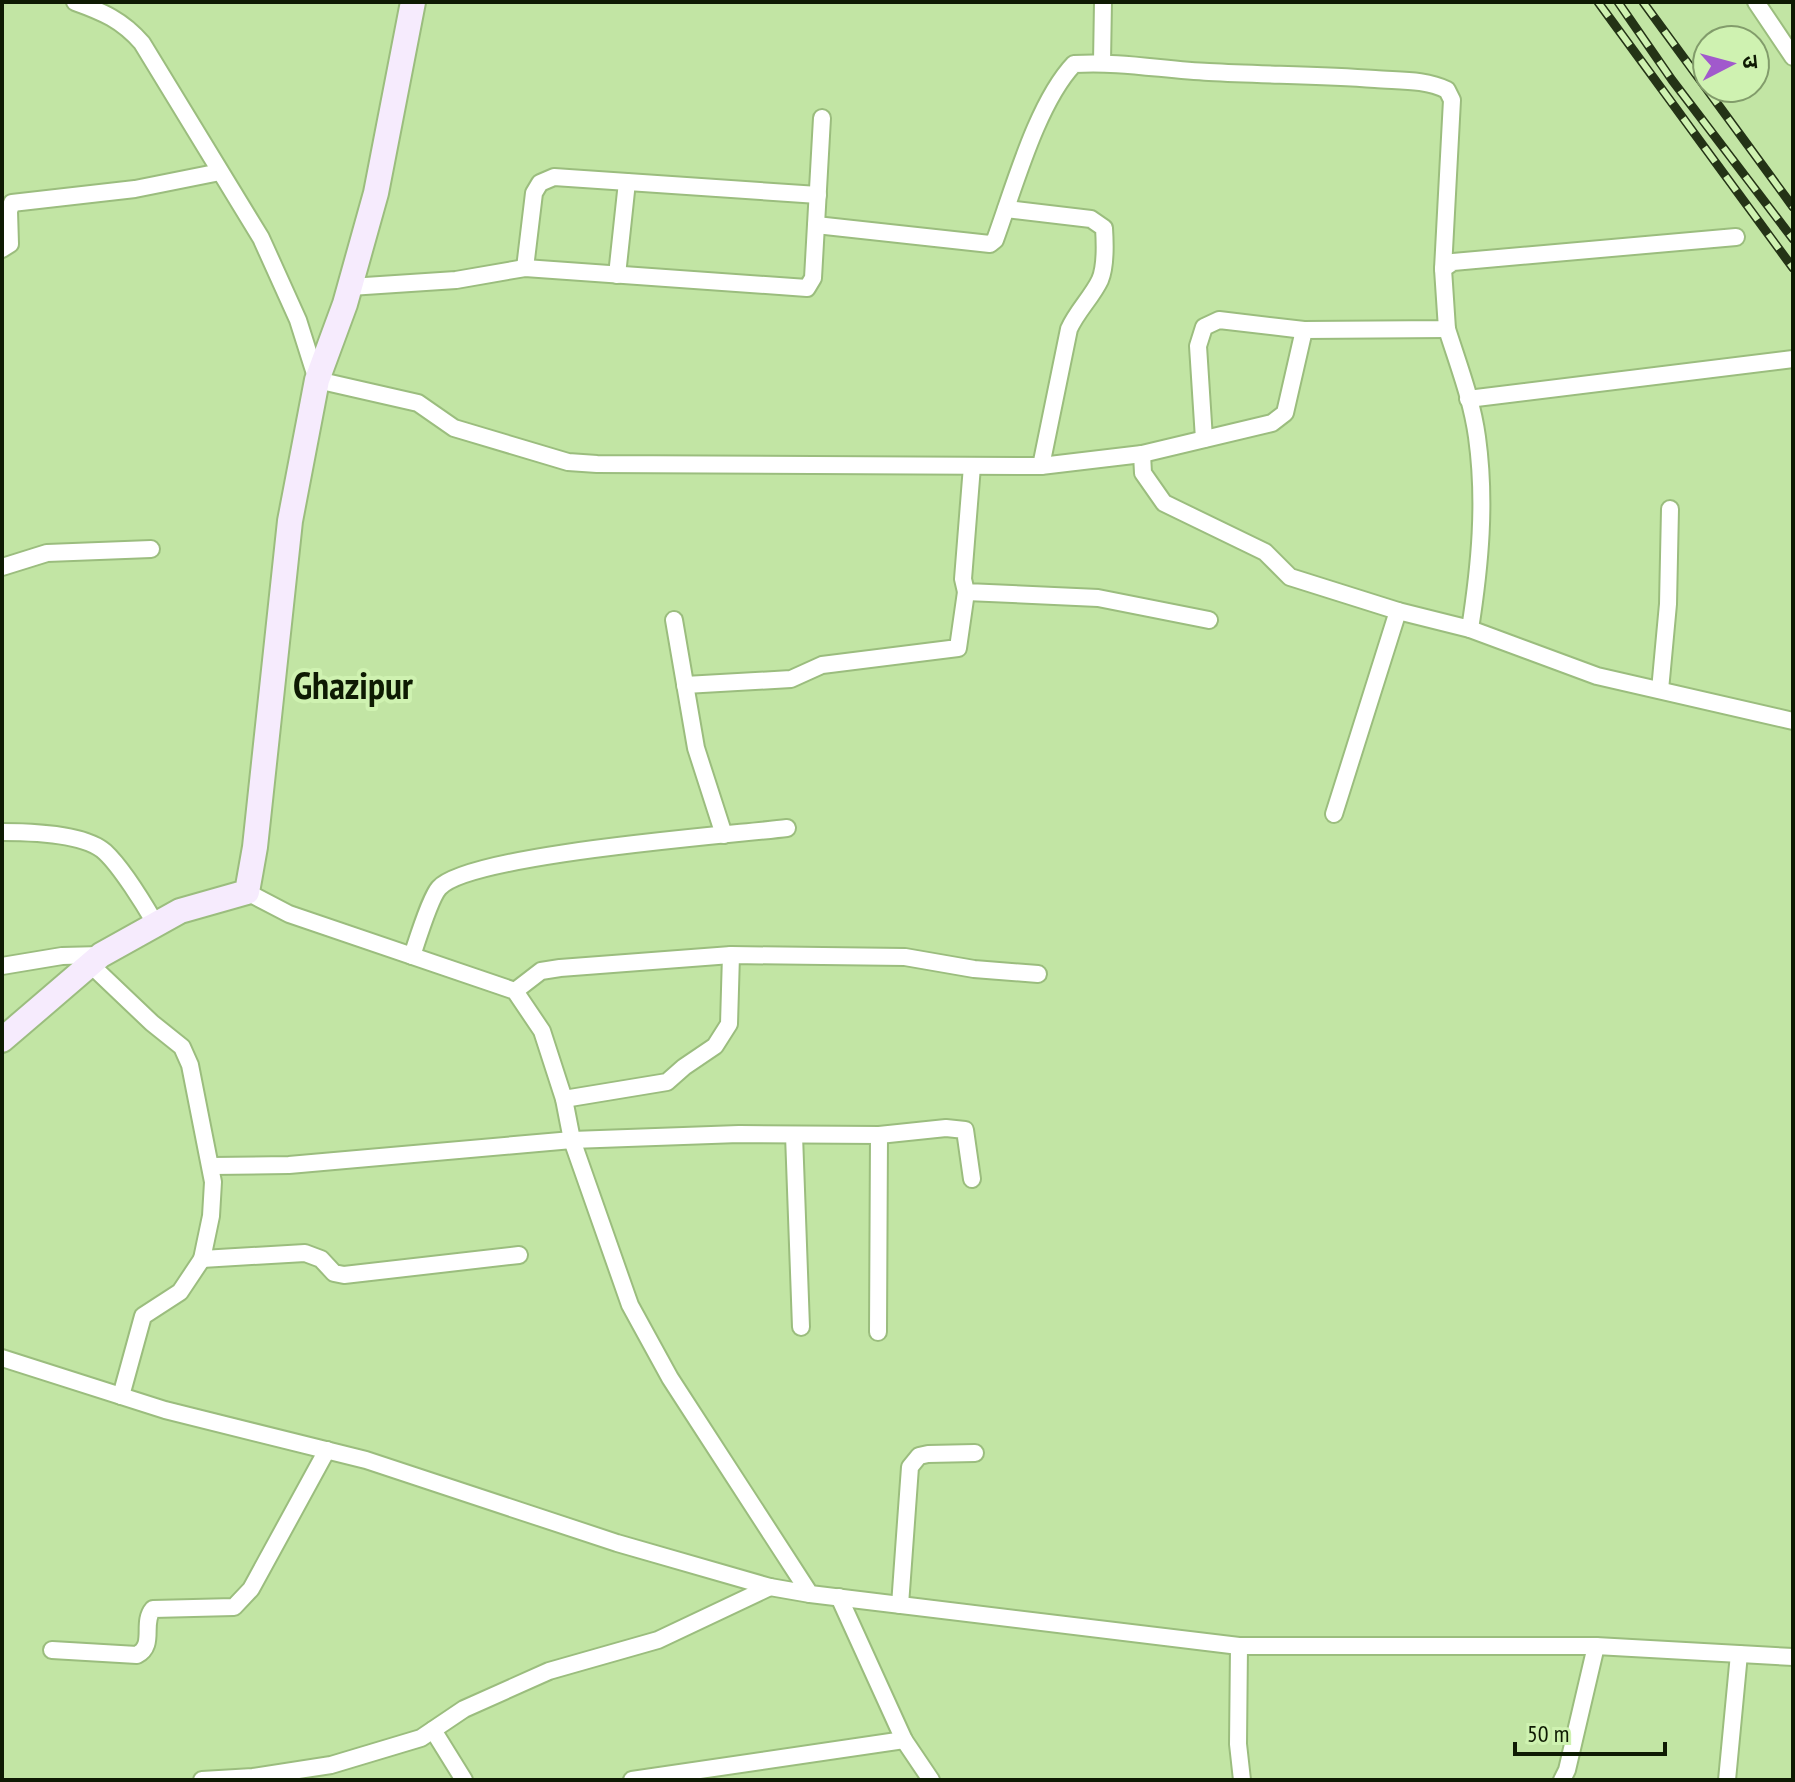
<svg xmlns="http://www.w3.org/2000/svg" width="1795" height="1782" viewBox="0 0 1795 1782" font-family="'PT Sans Narrow','Noto Sans Devanagari',sans-serif">
<rect width="100%" height="100%" fill="#c2e5a4"/>
<g fill="none" stroke-linecap="round" stroke-linejoin="round">
<defs>
<g id="street">
<path d="M75 2C103 12 122 20 142 43L261 238 298 320 317 380 418 403 454 428 568 462 597 464 1041 466 1142 454 1272 423 1285 413 1304 330 1447 329 1443 269 1453 262 1736 237"/>
<polyline points="1756,2 1793,57"/>
<polyline points="1102,62 1103,2"/>
<path d="M1006 209 1091 219 1104 228C1105 243 1106 266 1100 280 1092 297 1077 311 1069 329L1041 466"/>
<path d="M816 225 990 244 995 240C1014 188 1037 103 1074 64 1120 61 1164 70 1209 72 1264 75 1319 75 1375 79 1398 81 1425 79 1447 90L1452 100 1443 269"/>
<polyline points="2,249 10,244 9,211 12,203 135,189 220,172"/>
<polyline points="525,268 534,193 540,183 554,177 818,195"/>
<polyline points="617,275 627,182"/>
<polyline points="350,287 456,280 525,268 807,288 813,278 822,118"/>
<polyline points="1468,399 1793,359"/>
<polyline points="1204,439 1198,346 1204,327 1219,320 1304,330"/>
<path d="M1142 454 1143 473 1164 503 1265 552 1290 577 1398 611 1470 629C1480 565 1486 502 1477 437 1472 400 1458 364 1447 329"/>
<polyline points="972,466 963,579 966,592 1098,598 1209,620"/>
<polyline points="2,567 47,553 151,549"/>
<polyline points="674,620 696,748 724,835"/>
<polyline points="1470,629 1597,676 1793,721"/>
<polyline points="685,685 791,679 822,665 958,648 966,592"/>
<polyline points="1660,690 1668,604 1670,509"/>
<polyline points="1334,814 1398,611"/>
<path d="M2 832C29 832 84 833 105 852 121 867 144 904 155 923"/>
<polyline points="247,892 289,914 515,991 542,1031 564,1099 572,1140 630,1305 670,1378 810,1594 1239,1646 1596,1646 1793,1657"/>
<path d="M412 956C417 941 430 898 439 888 469 854 730 835 787 828"/>
<polyline points="90,964 152,1023 182,1047 190,1065 213,1182 211,1216 202,1259 305,1253 321,1259 334,1273 344,1275 519,1255"/>
<polyline points="2,966 62,956 101,955"/>
<polyline points="515,991 541,971 560,968 731,955 905,957 974,969 1038,974"/>
<polyline points="564,1099 667,1082 684,1067 715,1046 729,1024 731,955"/>
<polyline points="794,1135 801,1327"/>
<polyline points="212,1166 289,1165 572,1140 739,1134 879,1135 946,1128 965,1130 972,1179"/>
<polyline points="878,1332 879,1135"/>
<polyline points="2,1358 165,1410 366,1460 617,1543 770,1587 810,1594"/>
<polyline points="121,1396 143,1316 180,1292 202,1259"/>
<polyline points="839,1597 904,1740 931,1780"/>
<polyline points="900,1605 910,1467 919,1456 928,1454 975,1453"/>
<polyline points="1239,1646 1238,1744 1242,1780"/>
<path d="M52 1650 137 1655C156 1645 141 1623 153 1609L234 1607 251 1589 327 1450"/>
<polyline points="433,1730 464,1780"/>
<polyline points="202,1780 253,1777 331,1765 421,1738 464,1709 549,1671 658,1640 770,1587"/>
<polyline points="632,1780 904,1740"/>
<polyline points="1562,1780 1567,1770 1596,1646"/>
<polyline points="1727,1780 1739,1654"/>
</g>
<polyline id="secondary" points="2,1040 101,955 180,911 247,892 255,847 290,521 317,380 345,304 376,193 413,2"/>
</defs>
<use href="#street" stroke="#9bbd7e" stroke-width="20"/>
<use href="#secondary" stroke="#9bbd7e" stroke-width="28"/>
<use href="#street" stroke="#fff" stroke-width="16"/>
<use href="#secondary" stroke="#f6ebfd" stroke-width="24"/>
<defs>
<g id="rail">
<polyline points="1598,2 1793,268"/>
<polyline points="1618,2 1672,80 1793,239"/>
<polyline points="1643,2 1793,207"/>
</g>
</defs>
<use href="#rail" stroke="#243316" stroke-width="9"/>
<use href="#rail" stroke="#cff2b1" stroke-width="6" stroke-dasharray="18" stroke-linecap="butt"/>
</g>
<g text-anchor="middle" stroke-width="8" stroke-linejoin="round" paint-order="stroke">
<g font-size="38" font-weight="bold" fill="#0e1a03" stroke="#cff2b1">
<text x="353" y="699">Ghazipur</text>
</g>
</g>
<rect width="1795" height="1782" fill="none" stroke="#0e1a03" stroke-width="8"/>
<g transform="translate(1731 64) rotate(84)"><circle r="38" fill="#cff2b1" stroke="#829c6b" stroke-width="2"/>
<path d="M0-6L14 30L0 20L-14 30Z" fill="#a159cc"/>
<text y="-12" font-size="22" font-weight="bold" text-anchor="middle" fill="#0e1a03">उ</text>
</g>
<path d="M1515 1742v12h150v-12" fill="none" stroke="#0e1a03" stroke-width="4"/>
<text x="1527" y="1742" font-size="24" fill="#0e1a03" stroke="#cff2b1" stroke-width="6" paint-order="stroke">50 m</text>
</svg>
